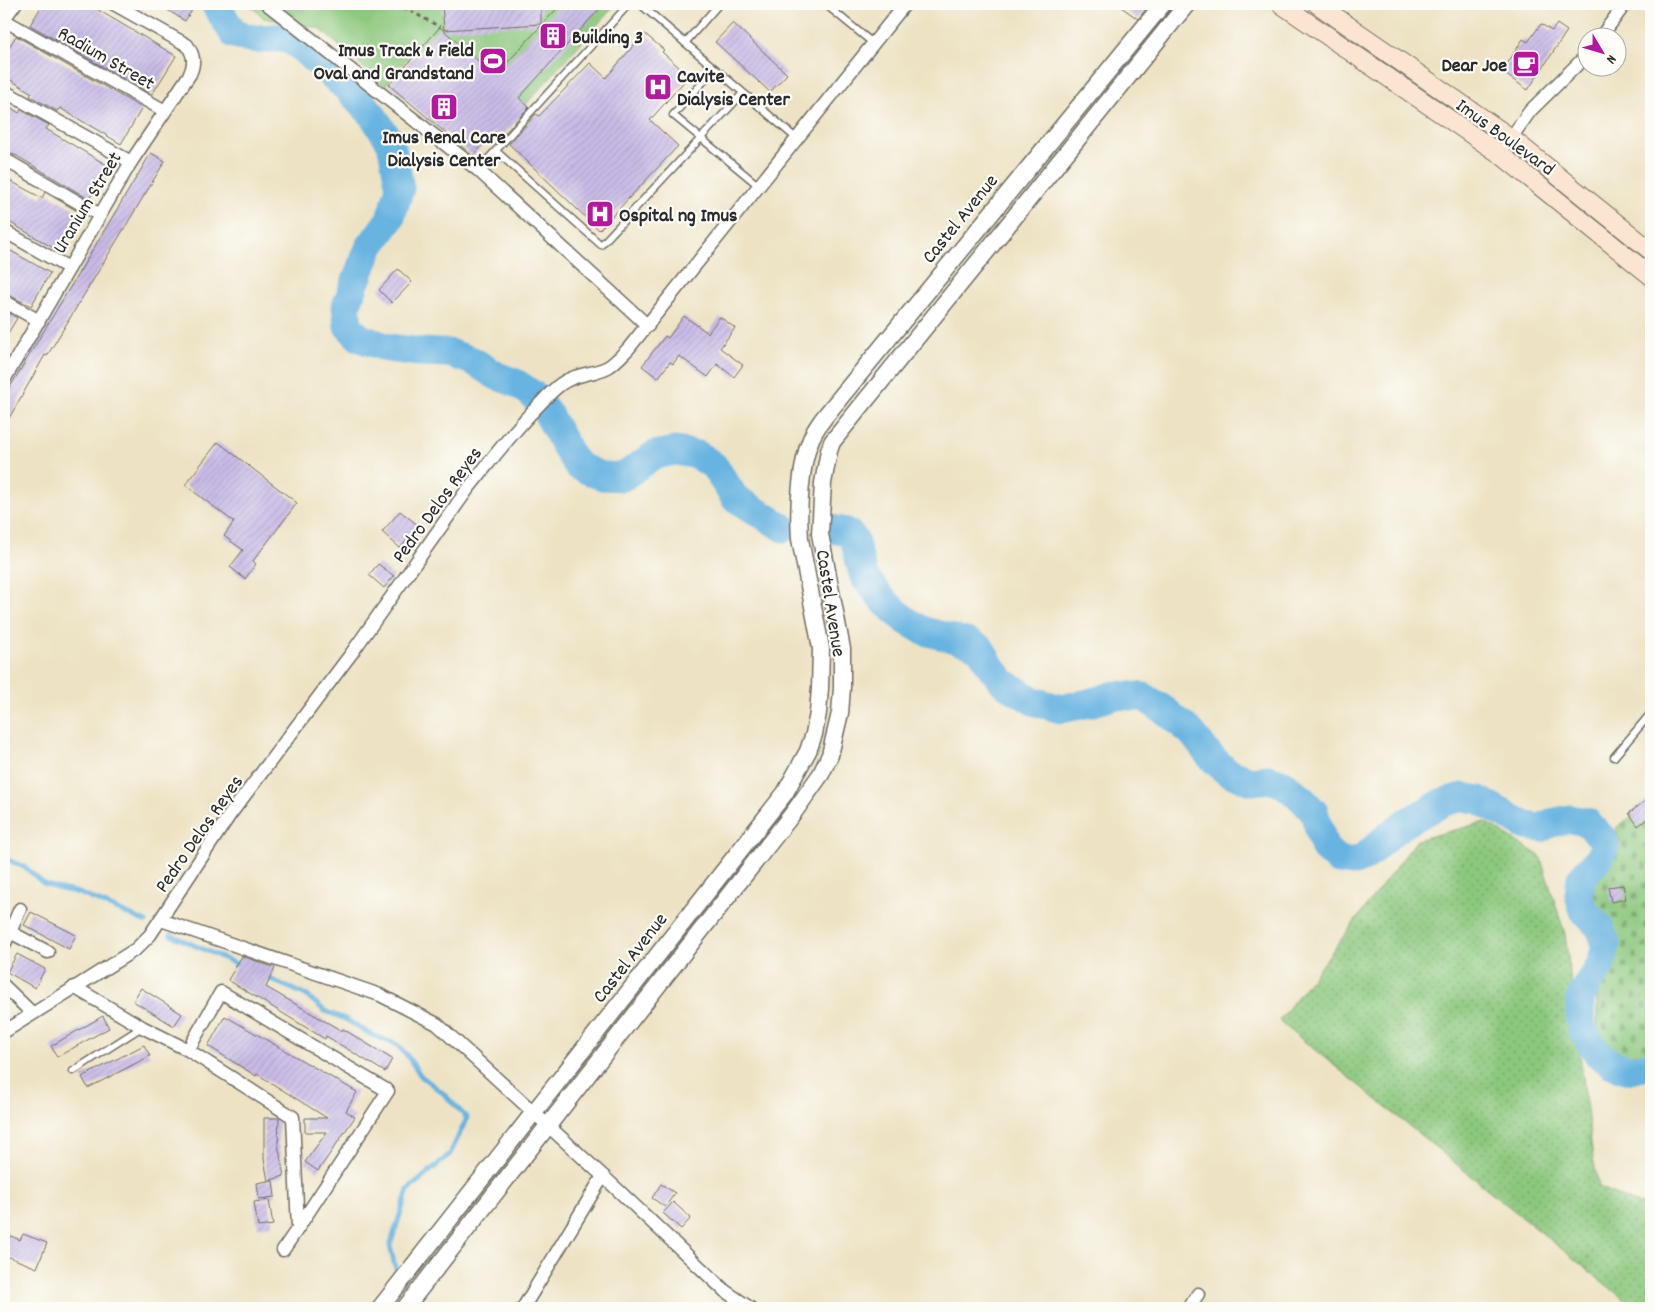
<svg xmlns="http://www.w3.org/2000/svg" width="1655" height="1312" viewBox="0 0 1655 1312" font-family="Dekko,sans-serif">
<defs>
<pattern id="grass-dots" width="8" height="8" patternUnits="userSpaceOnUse" patternTransform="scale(1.25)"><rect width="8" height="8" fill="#8cc87e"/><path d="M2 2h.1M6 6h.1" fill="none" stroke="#73a367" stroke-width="1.8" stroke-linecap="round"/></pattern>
<pattern id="cemetery-stones" width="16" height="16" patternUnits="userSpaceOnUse" patternTransform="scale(1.25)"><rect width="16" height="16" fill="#8cc87e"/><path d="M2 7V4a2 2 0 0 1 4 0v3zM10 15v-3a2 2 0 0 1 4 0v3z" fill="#73a367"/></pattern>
<pattern id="building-hatch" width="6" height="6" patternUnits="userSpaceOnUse" patternTransform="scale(1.25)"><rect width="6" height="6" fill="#c9bbe7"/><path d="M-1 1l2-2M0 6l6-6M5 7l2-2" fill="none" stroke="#ada1c6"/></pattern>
</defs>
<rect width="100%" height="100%" fill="#fdfcf7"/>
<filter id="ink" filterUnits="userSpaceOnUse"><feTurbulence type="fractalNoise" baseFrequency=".02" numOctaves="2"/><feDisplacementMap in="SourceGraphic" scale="10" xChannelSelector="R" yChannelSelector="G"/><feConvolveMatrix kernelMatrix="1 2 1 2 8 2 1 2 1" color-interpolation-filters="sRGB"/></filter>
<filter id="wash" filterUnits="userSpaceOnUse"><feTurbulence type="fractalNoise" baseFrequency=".0096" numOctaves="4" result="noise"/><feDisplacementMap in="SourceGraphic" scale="20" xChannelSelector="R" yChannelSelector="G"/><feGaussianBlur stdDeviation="1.12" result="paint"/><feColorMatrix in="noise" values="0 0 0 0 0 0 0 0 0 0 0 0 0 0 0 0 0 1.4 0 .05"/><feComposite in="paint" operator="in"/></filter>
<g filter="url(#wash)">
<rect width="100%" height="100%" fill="#ede3c4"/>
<polygon fill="url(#grass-dots)" stroke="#5c7a54" points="1485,822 1540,856 1565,934 1593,1158 1599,1187 1640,1205 1651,1202 1651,1308 1635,1308 1279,1021 1417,840"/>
<polygon fill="url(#cemetery-stones)" stroke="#5c7a54" points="1651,801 1651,1061 1633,1064 1614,1058 1603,1049 1597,1035 1597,988 1615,952 1606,924 1587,910 1584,903 1593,885 1617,850 1620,841 1615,829"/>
<polygon fill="#8cc87e" stroke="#5c7a54" points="249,4 616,4 502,131 412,52 385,86 319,28 264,18"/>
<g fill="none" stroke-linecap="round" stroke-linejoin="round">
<g stroke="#68b4e1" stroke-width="5">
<polyline points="4,858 26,868 43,883 56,888 79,893 146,922"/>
<polyline points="171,935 241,966"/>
<polyline points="265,977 306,995 325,1011 345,1019 374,1036 396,1044 406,1054 421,1076 443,1093 467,1118 450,1154 408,1190 390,1246 395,1267"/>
<polyline points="426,1305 428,1308"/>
</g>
<g stroke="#68b4e1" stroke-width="29">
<path d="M215 4 234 34C241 36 250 39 257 39 278 39 280 33 299 46L351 92 371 113 391 143 400 188 390 219 369 248 346 306 348 326 360 338 388 348 420 352 449 353 473 361 497 376 516 383 532 394 548 414 568 451 578 466 601 476 623 477 654 455 676 451 698 455 714 466 735 498 784 528"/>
<polyline points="832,529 847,532 854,539 864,577 885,602 905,620 924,631 970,643 981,649 991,667 1003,682 1033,701 1061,709 1089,703 1116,695 1144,697 1167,712 1192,733 1209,755 1227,772 1251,781 1268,779 1284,784 1302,799 1314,812 1325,849 1338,860 1352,862 1365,857 1389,835 1407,822 1444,802 1463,797 1479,800 1526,826 1541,828 1551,823 1570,819 1587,822 1603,839 1605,845 1600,857 1581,878 1579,895 1584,911 1600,928 1606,944 1601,965 1588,983 1580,999 1580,1019 1582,1030 1598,1054 1612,1064 1629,1070 1651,1065"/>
</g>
</g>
<g id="blocks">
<g fill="url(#building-hatch)">
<polygon points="43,4 88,4 176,56 153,93 151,94 30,25"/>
<polygon points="158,4 196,4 185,21"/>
<polygon points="442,4 541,4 541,24 444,30"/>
<polygon points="561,4 604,4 519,98 529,107 501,137 495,131 473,156 389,85 440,27 495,76"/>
<polygon points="1117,4 1150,4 1138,19"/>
<polygon points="733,23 787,74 770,92 715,42"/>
<polygon points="1541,24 1552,31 1557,24 1567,31 1528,90 1502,72 1523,39 1528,42"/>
<polygon points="644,33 664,50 662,52 689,76 650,120 678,146 599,230 509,144 536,114 539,116 590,63 606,78"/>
<polygon points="16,36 142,108 121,144 60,108 57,111 30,96 32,93 4,76 4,56"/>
<polygon points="4,103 19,113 21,110 49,125 46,129 110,167 89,199 17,156 4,151"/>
<polygon points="151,153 165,161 47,356 45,355 4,427 4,397"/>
<polygon points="4,168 8,171 4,177 23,188 42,198 45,192 79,212 57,250 4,219"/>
<polygon points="4,247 50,273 31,306 4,293"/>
<polygon points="398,269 412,282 392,303 379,290"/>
<polygon points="4,310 17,318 4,340"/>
<polygon points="684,316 708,333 720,317 735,328 720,348 743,365 734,377 717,364 708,377 679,356 673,364 670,362 658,378 642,366 665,336 668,338"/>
<polygon points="218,442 297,503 253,561 256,564 245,579 230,567 243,550 224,536 234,522 185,485"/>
<polygon points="400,511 419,526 400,548 382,532"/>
<polygon points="378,564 394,576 384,588 369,575"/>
<polygon points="1651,797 1651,816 1638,826 1629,813"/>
<polygon points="1623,885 1626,899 1611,902 1608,887"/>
<polygon points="31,912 76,935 69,949 24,925"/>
<polygon points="17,954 45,969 35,988 7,972"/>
<polygon points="242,956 275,968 266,987 342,1031 343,1029 392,1059 385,1072 326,1036 325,1039 228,980"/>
<polygon points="141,988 182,1014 174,1026 133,1001"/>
<polygon points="103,1016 109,1028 57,1057 51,1046"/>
<polygon points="225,1016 357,1092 346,1111 355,1117 318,1171 305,1162 327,1132 305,1132 305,1118 327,1118 257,1074 256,1076 208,1046"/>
<polygon points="144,1045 150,1056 88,1088 82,1077"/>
<polygon points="264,1118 279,1118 278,1144 284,1176 268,1181 264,1159"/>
<polygon points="268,1181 273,1181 275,1197 259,1199 257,1183"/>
<polygon points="661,1184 675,1193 665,1207 652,1198"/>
<polygon points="269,1200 273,1225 258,1227 254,1202"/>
<polygon points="673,1202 691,1218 681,1229 663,1213"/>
<polygon points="4,1233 20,1240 23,1234 47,1243 37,1268 4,1255"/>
</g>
</g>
</g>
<g filter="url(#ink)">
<use href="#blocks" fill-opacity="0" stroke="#6f6b61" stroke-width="1"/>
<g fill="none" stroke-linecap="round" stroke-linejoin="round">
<defs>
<g id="service">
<polyline points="640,4 797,139"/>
<polyline points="825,4 874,44"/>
<polyline points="685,43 719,4"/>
<polyline points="715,69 673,115 759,186"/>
<polyline points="496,151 601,245 743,93"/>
<polyline points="478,170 629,4"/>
<polyline points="1614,757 1651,713"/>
<polyline points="73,1071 142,1027"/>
</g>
<g id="minor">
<polyline points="267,4 478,170 648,326"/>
<polyline points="4,19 15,4"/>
<polyline points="4,20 165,111"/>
<polyline points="1600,38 1625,4"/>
<polyline points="4,91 131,162"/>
<polyline points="1506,145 1530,111 1588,54"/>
<polyline points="4,159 100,215"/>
<polyline points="4,231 69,268"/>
<polyline points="4,301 39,321"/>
<path d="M4 380 131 162 190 74C195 63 194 55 187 45L114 4"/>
<polyline points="161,920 380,995 437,1024 603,1176 725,1291 750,1308"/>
<polyline points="10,932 20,909"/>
<polyline points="4,945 10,932 48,952"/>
<polyline points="4,986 32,1013"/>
<polyline points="74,987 142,1027 188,1050 293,1117 298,1228 388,1091 221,992 188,1050"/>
<path d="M4 1032 136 949 150 935 229 816 351 654 467 490C489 463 510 435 534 410 543 401 551 391 561 384 576 373 593 375 608 367 615 363 622 355 628 349L905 4"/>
<polyline points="283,1250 298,1228"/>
<polyline points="523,1308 603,1176"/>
<polyline points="1188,1308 1198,1294"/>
</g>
<g id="tertiary">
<path d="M380 1308 785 793 808 751 814 734 818 713 820 688 821 648 800 539C798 510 800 465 811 439 816 426 826 415 835 404L1163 4"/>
<polyline points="405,1308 794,812 821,774 830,755 840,713 842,688 842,649 820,534 823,483 829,451 832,442 1187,4"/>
</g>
<g id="secondary">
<polyline points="1281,4 1500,154 1651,276"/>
<polyline points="1317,4 1511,138 1651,251"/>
</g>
</defs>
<use href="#service" stroke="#6f6b61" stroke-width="9"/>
<use href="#minor" stroke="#6f6b61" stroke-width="15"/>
<use href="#tertiary" stroke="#6f6b61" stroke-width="19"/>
<use href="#secondary" stroke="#6f6b61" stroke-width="20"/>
<polyline stroke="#6f6b61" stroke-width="3" stroke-dasharray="4 4" stroke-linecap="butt" points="388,4 403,7 440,27"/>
<use href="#service" stroke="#fff" stroke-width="6"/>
<use href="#minor" stroke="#fff" stroke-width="12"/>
<use href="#tertiary" stroke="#fff" stroke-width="16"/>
<use href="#secondary" stroke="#fce5d0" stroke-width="18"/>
</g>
</g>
<defs>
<symbol id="building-square" viewBox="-11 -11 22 22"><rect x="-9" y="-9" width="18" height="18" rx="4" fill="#b5179e" stroke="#fdfcf7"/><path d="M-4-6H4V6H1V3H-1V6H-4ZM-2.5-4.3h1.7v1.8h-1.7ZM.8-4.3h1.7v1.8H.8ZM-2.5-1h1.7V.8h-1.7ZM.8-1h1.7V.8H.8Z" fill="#fff"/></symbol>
<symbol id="stadium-square" viewBox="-11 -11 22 22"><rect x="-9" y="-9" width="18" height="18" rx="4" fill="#b5179e" stroke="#fdfcf7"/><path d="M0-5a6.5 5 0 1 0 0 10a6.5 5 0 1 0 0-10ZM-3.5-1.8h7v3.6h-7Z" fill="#fff"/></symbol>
<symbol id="cafe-square" viewBox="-11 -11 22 22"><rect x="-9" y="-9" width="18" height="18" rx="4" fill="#b5179e" stroke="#fdfcf7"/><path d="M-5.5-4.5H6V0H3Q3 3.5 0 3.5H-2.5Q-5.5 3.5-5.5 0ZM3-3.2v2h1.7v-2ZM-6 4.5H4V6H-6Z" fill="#fff"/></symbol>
<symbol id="hospital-square" viewBox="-11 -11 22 22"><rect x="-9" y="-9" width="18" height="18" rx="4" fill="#b5179e" stroke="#fdfcf7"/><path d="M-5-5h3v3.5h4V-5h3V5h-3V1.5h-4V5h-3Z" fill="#fff"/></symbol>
</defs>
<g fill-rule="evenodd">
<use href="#building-square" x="537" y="20" width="32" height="32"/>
<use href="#stadium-square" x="477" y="45" width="32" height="32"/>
<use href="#cafe-square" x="1510" y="48" width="32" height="32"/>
<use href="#hospital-square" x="642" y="71" width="32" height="32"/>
<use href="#building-square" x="428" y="91" width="32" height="32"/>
<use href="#hospital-square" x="584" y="198" width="32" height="32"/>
</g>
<g text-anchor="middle" stroke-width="4.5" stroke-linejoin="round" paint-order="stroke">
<g font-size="20" font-weight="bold" fill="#2b2b2b" stroke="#fdfcf7" text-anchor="start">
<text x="572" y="43">Building 3</text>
<text x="474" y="56" text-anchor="end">Imus Track &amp; Field<tspan x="474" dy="23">Oval and Grandstand</tspan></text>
<text x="1507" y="71" text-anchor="end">Dear Joe</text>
<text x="677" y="82">Cavite<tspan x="677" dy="23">Dialysis Center</tspan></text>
<text x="444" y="143" text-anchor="middle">Imus Renal Care<tspan x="444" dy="23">Dialysis Center</tspan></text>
<text x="619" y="221">Ospital ng Imus</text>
</g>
<g font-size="20" fill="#2b2b2b" stroke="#fdfcf7">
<text transform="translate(107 57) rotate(30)" y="7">Radium Street</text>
<text transform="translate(1506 136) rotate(36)" y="7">Imus Boulevard</text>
<text transform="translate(86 202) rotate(-59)" y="7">Uranium Street</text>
<text transform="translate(959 218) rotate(-51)" y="7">Castel Avenue</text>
<text transform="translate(436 504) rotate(-54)" y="7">Pedro Delos Reyes</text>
<text transform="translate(832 603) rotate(81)" y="7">Castel Avenue</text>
<text transform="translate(198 833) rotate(-55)" y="7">Pedro Delos Reyes</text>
<text transform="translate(629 957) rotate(-52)" y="7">Castel Avenue</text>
</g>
</g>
<rect width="1655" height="1312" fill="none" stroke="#fdfcf7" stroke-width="20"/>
<g transform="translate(1602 52) rotate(128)"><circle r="24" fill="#fdfcf7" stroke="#a9a8a5"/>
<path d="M0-4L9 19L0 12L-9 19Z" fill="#b5179e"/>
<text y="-8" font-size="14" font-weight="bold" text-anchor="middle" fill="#2b2b2b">N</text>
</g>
</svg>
